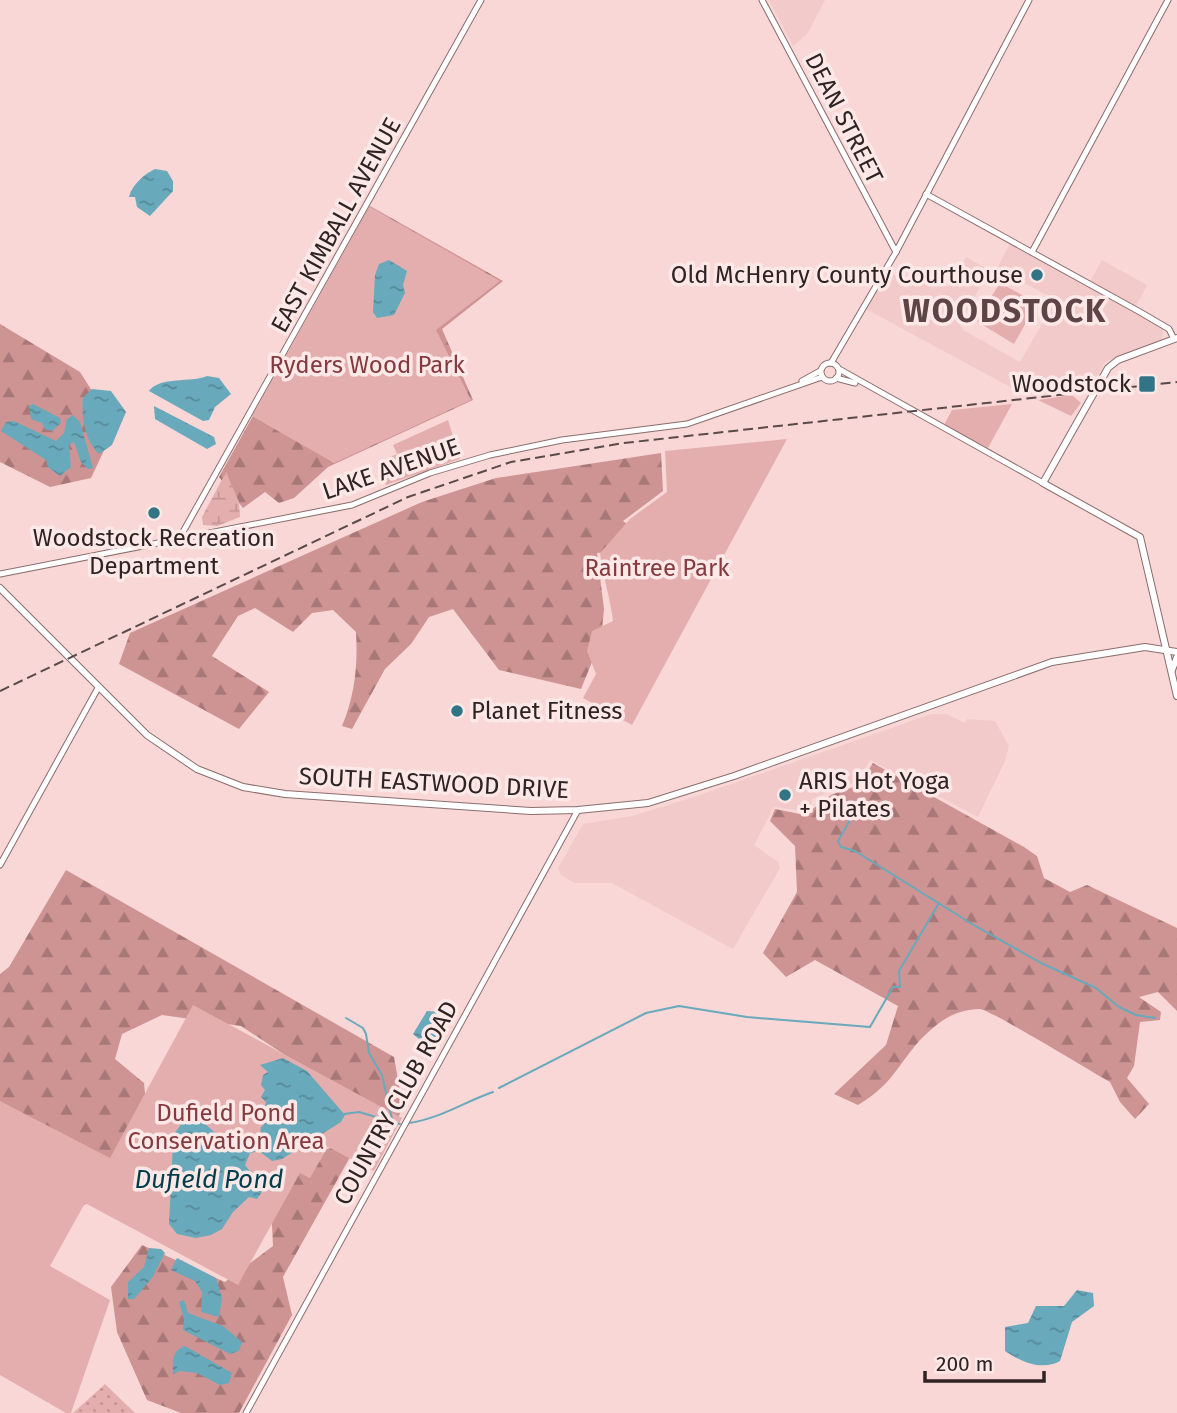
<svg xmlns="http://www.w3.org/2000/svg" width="1177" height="1413" viewBox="0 0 1177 1413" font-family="'Fira Sans',sans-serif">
<defs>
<pattern id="grass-dots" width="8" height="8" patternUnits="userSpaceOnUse" patternTransform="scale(1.75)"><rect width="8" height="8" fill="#e5aeae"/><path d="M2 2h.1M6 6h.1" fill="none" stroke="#c59595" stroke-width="1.8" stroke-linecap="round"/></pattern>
<pattern id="forest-firs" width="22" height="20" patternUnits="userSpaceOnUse" patternTransform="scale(1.75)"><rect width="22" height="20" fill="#ce9393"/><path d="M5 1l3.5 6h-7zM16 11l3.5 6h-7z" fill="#a87878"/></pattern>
<pattern id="wetland-marsh" width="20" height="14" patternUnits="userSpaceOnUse" patternTransform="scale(1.75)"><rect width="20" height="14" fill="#e5aeae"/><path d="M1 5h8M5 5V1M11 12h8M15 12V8" fill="none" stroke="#c59595"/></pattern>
<pattern id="water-ripples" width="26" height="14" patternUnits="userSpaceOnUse" patternTransform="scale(1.75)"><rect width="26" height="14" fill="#68a9bb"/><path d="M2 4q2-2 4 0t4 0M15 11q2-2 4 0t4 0" fill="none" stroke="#568998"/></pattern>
</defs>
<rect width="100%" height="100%" fill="#f8d7d6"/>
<g fill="#f3caca">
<polygon points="769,0 825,0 807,34 793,46"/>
<polygon points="1010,244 1087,287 1102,260 1147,285 1133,312 1163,329 1162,340 1105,362 1093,384 1025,395 866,309 888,271 911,284 918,270 948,287 966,257 989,270 960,324 963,330 1020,362 1056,300 997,268"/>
<polygon points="931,714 946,714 965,723 967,719 995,721 1009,746 1005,761 978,817 870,760 858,781 812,799 811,806 801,811 774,807 754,845 778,862 780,868 733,949 612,883 575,883 561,875 558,868 583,824 632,816 703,794"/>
</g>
<polygon fill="url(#grass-dots)" points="105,1384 135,1413 73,1413"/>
<g fill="url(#forest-firs)">
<polygon points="370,206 503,281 442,329 473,400 328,467 294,498 279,503 265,492 243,508 219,477"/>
<polygon points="0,324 80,372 115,427 91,478 50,487 0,462"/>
<path d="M661 453 663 491 623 521 646 538 643 550 597 553 604 609 601 640 581 689 499 670 453 609 429 617 411 644 385 669 352 729 342 726C355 696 358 664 356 632L333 610 312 613 293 632 255 608 238 616 212 656 269 692 239 729 119 664 130 633 422 502 496 478Z"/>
<path d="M873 763 1024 847 1037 856 1044 878 1070 892 1087 885 1177 928V1011L1158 992 1139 997 1161 1012 1160 1020 1140 1022 1134 1066 1127 1078 1149 1104 1135 1119 1120 1102 1110 1082C1092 1072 991 1010 980 1009 954 1009 937 1023 920 1040 897 1066 892 1085 858 1105L834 1094 886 1045 898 1006 815 960 786 977 763 953 797 892 795 846 770 821 775 809 805 815 831 795 859 785Z"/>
<polygon points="66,870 394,1057 403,1108 373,1164 354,1150 283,1277 292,1315 239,1413 181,1413 147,1400 117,1332 111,1287 142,1245 225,1282 273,1246 270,1184 288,1169 339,1143 359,1104 241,1026 162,1015 122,1034 115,1059 144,1083 151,1153 111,1188 21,1245 0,1291 0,974 9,967"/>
</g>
<polygon fill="url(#wetland-marsh)" points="226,472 239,502 240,517 217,526 203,525 202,517"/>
<g fill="#e5aeae">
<polygon points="370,207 500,281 436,330 471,400 334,463 252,416"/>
<polygon points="1000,283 1037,303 1014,344 976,321"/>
<polygon points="1072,395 1081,403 1071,416 1038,400"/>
<polygon points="1012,404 988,448 944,425 952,410"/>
<polygon points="448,420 460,459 386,485 382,474 387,472 382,460 397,454 393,445"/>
<path d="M787 439 632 725 583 698 596 674 587 651 592 631 613 621C610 597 603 577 600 553L630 519 667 492 665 451Z"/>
<polygon points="193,1005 402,1118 374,1171 328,1147 310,1178 300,1173 238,1285 85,1203 50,1266 110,1300 71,1413 66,1413 0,1375 0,1101 110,1158"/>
</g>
<g fill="url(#water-ripples)">
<path d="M155 169 167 171 173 181V191L150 216 137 207 135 197H129C132 185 144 174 155 169Z"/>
<polygon points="389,260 407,271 403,285 405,293 394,315 377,318 373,312 375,275 379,264"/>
<path d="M207 376 219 378 231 394 215 407 209 420 203 421 149 391C160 376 191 383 207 376Z"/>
<path d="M92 389 111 391 126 412 112 445 99 454C85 442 81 415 83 398Z"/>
<polygon points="33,404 60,418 61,423 52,431 45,429 42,423 31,419 29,406"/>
<polygon points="154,406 214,437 216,444 207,449 155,419"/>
<polygon points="73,415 80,422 93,468 88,469 81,462 74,442 69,445 71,467 60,476 48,467 46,460 1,431 6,422 14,421 56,441 64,433 67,419"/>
<polygon points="427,1011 440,1012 444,1021 433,1043 425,1044 413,1034"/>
<polygon points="283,1058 307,1071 345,1115 341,1122 282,1159 272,1161 259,1151 250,1153 245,1165 264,1189 257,1199 249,1197 233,1212 222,1229 211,1235 196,1238 177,1234 169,1224 173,1143 175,1133 185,1118 202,1121 231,1147 260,1136 261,1127 269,1120 263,1116 266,1102 261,1097 265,1090 261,1085 263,1075 268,1072 260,1065"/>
<polygon points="149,1248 161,1249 165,1253 152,1278 134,1299 128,1299 128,1282 144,1267"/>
<polygon points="177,1258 216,1278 222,1298 219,1317 201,1312 202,1292 195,1281 171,1270"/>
<path d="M1077 1290 1093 1293 1094 1306 1072 1322 1060 1361C1043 1371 1021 1362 1005 1351V1327L1028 1323 1036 1306H1064Z"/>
<polygon points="184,1300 188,1313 223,1326 242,1342 239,1351 230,1354 183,1330 184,1319 179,1302"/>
<path d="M185 1346 232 1373 229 1383 220 1385 197 1373 179 1371 173 1375C173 1362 171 1351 185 1346Z"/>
</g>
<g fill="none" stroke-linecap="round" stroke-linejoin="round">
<g stroke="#68a9bb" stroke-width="2">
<polyline points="861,801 838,841 841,847 855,851 972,924 1041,963 1096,988 1119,1007 1136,1015 1155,1018"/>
<polyline points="346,1018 363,1028 366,1034 369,1053 382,1075 393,1123"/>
<polyline points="499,1088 646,1013 679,1006 747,1017 870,1027 893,987 900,987 899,971 939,903"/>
<polyline points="344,1114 359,1112 400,1124"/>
<path d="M409 1123C439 1119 464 1102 493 1092"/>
</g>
<defs>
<g id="minor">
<polyline points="762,0 896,252"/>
<polyline points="926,194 1140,312 1169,329 1174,339"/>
<polyline points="1032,252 1168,0"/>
<circle cx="830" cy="372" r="9"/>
<polyline points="831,363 896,252 1029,0"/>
<polyline points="839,369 1043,483"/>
<polyline points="836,378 855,383"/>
<polyline points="802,381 820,371"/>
<polyline points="179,539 481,0"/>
<polyline points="0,574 352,505 430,473 490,455 562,440 687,424 822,377"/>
<polyline points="0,865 98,688"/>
<polyline points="246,1413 578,810"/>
</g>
<g id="major">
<polyline points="1177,338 1118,360 1108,368 1043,483 1140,537 1177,696"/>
<polyline points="0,588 147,735 197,769 243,787 285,794 531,811 578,810 648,803 734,776 1052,662 1145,647 1177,652"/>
<polyline points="1172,670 1177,657"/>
</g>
</defs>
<use href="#minor" stroke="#8a6d6d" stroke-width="7"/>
<use href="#major" stroke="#8a6d6d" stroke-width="8"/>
<use href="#minor" stroke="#fff" stroke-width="5"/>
<use href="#major" stroke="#fff" stroke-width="6"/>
<polyline stroke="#5a4a4a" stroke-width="2" stroke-dasharray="10 5" stroke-linecap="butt" points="0,691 408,497 511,462 624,443 1177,382"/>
</g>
<g fill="#317485" stroke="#fce8e7" stroke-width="2.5">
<circle cx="1037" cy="275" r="7"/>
<rect x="1138" y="375" width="18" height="18" rx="3.5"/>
<circle cx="154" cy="513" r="7"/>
<circle cx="457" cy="711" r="7"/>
<circle cx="785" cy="795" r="7"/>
</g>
<g text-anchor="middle" stroke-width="7" stroke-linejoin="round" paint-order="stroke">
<g font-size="24" fill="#2f2323" stroke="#fce8e7">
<text transform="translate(844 118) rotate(63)" y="8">DEAN STREET</text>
<text transform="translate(336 225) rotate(-61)" y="8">EAST KIMBALL AVENUE</text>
<text transform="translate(391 469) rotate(-19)" y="8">LAKE AVENUE</text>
<text transform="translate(434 783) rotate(3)" y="8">SOUTH EASTWOOD DRIVE</text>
<text transform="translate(396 1103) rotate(-61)" y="8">COUNTRY CLUB ROAD</text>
</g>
<g font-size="24" fill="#2f2323" stroke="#fce8e7" text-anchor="end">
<text x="1023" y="283">Old McHenry County Courthouse</text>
<text x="1131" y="392">Woodstock</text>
<text x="154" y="546" text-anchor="middle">Woodstock Recreation<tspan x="154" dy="28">Department</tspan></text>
<text x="471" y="719" text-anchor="start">Planet Fitness</text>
<text x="799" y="789" text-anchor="start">ARIS Hot Yoga<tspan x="799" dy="28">+ Pilates</tspan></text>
</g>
<g font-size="24" fill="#843a3f" stroke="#fce8e7">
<text x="367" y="373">Ryders Wood Park</text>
<text x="657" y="576">Raintree Park</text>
<text x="226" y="1121">Dufield Pond<tspan x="226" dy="28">Conservation Area</tspan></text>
</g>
<g font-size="26" font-style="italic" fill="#003e4b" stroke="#fce8e7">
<text x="209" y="1188">Dufield Pond</text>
</g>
<g font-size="32" font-weight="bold" letter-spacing="2" fill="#5e4444" stroke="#fce8e7">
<text x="1005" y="322">WOODSTOCK</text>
</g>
</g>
<path d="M925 1371v10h119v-10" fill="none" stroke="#2f2323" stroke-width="3.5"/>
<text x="936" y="1371" font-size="21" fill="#2f2323" stroke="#fce8e7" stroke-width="5" paint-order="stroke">200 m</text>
</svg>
